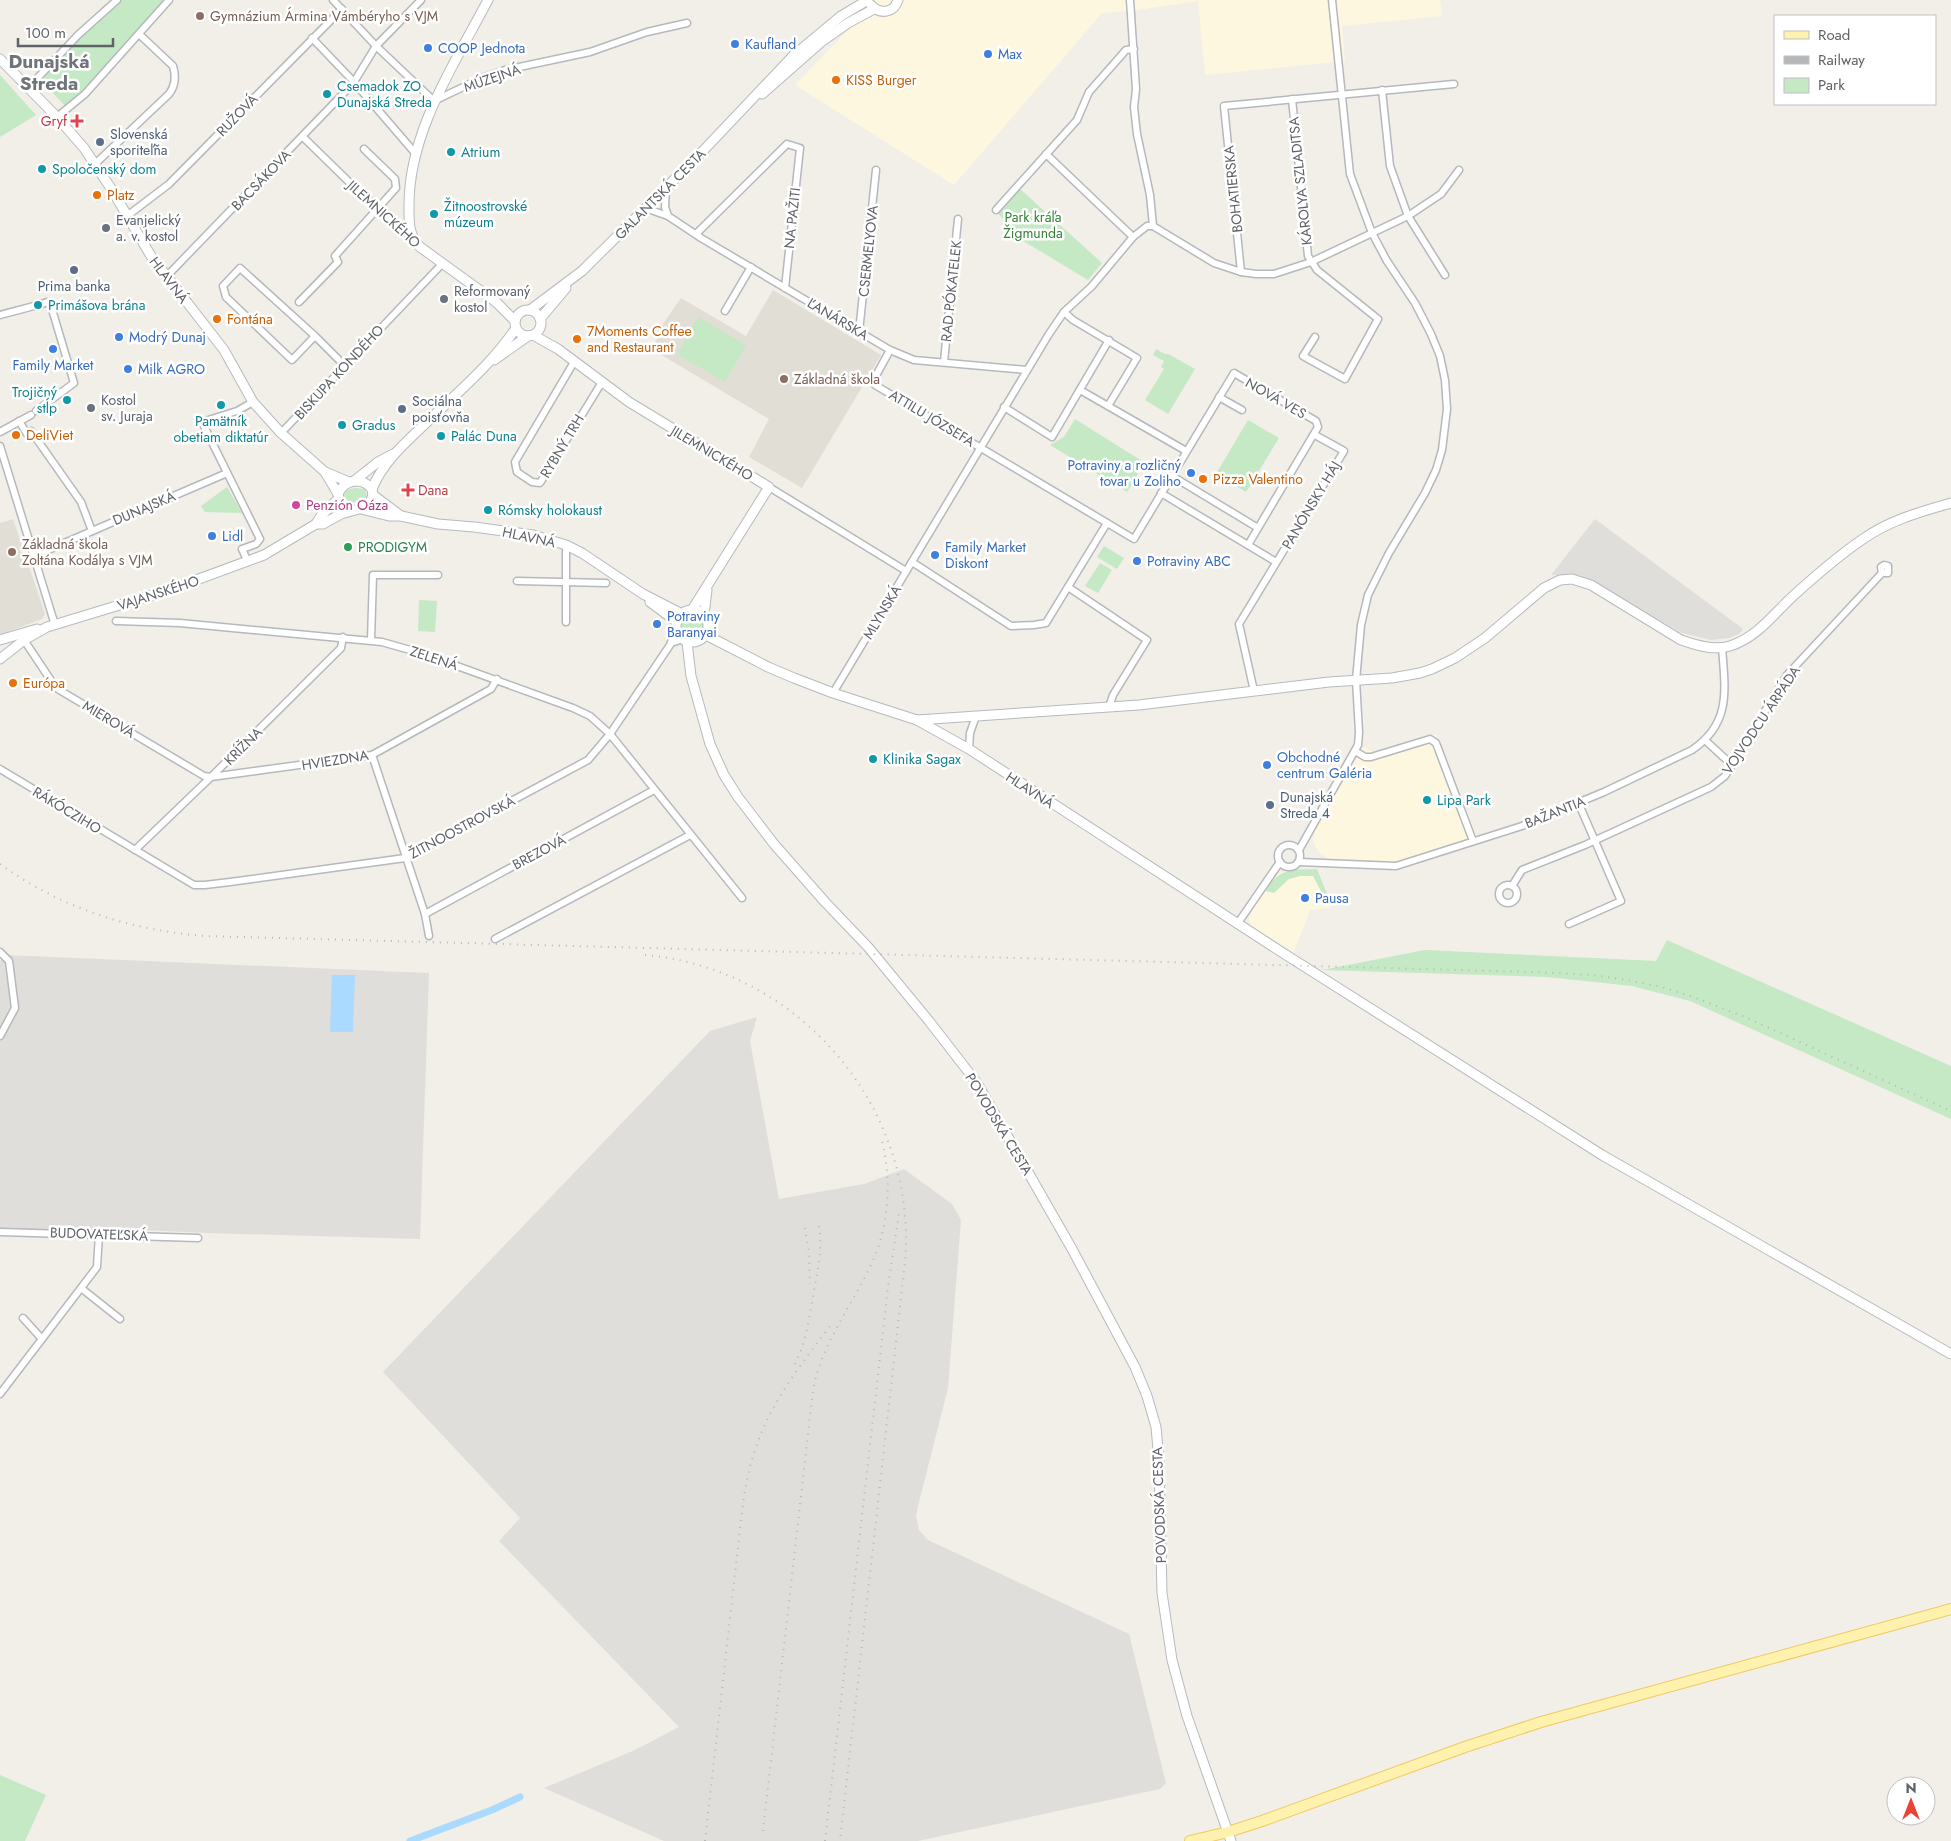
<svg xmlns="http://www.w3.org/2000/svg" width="1951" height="1841" viewBox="0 0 1951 1841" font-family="Jost,sans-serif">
<rect width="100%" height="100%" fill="#f1efe8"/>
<g fill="#fef7e0">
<polygon points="859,0 1440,0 1442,16 1342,26 1345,61 1205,75 1198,1 1137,10 1102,13 954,185 795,85 849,29"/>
<polygon points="1436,734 1479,842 1410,864 1332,860 1320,854 1313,842 1314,828 1364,747 1374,753"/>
<polygon points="1317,869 1331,908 1310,910 1294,952 1251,926 1249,919 1253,907 1265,889 1279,874 1286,871"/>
</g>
<g fill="#e0deda">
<polygon points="1595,519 1743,629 1739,634 1729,638 1711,640 1682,633 1580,575 1551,575"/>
<polygon points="6,955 429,973 420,1239 205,1233 143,1230 0,1229 0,961"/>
<polygon points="757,1017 750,1041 779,1199 864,1184 904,1169 952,1204 961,1220 948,1388 918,1506 916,1516 919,1530 928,1540 1129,1634 1166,1783 1160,1789 918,1841 664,1841 544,1788 635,1750 679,1727 499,1541 520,1518 383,1372 710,1031"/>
</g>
<g fill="#e1ded6">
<polygon points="773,290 881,355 802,488 749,457 769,419 653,350 657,342 655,341 661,333 658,331 681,298 746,336"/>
<polygon points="13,519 45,614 42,619 0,635 0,523"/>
</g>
<g fill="#c5e8c5">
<polygon points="117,0 169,0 68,109 38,77"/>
<polygon points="0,75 36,115 0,137"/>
<polygon points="1019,188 1102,263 1088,280 1020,239 997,212"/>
<polygon points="698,317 746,345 725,382 677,354"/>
<polygon points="1156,349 1165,354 1168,354 1195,369 1168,414 1145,400 1164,369 1161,367 1164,361 1153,355"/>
<polygon points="1075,419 1142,461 1136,472 1138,474 1127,492 1050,445 1064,437"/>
<polygon points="1248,420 1279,438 1246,492 1216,474"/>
<polygon points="227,487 242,513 205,512 201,506"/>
<path d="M355 488 365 489 367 497 365 501 349 503 344 499C343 491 349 489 355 488Z"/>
<polygon points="1104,546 1124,558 1117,569 1097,557"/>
<polygon points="1100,563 1112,570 1098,593 1085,586"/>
<polygon points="419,600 437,601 435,632 418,631"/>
<circle cx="693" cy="627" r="12"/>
<path d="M1317 869 1330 901 1323 895 1313 876H1300L1289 879 1274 893 1266 891V887C1285 867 1291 870 1317 869Z"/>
<polygon points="1667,940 1951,1066 1951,1119 1690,1001 1632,986 1547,977 1322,970 1425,950 1656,961"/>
<polygon points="0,1775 46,1795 25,1841 0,1841"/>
</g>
<polygon fill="#aadaff" points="332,975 355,975 353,1032 330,1032"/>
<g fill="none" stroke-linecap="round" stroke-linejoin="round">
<polyline stroke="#aadaff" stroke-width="7" points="410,1841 492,1810 520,1797"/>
<defs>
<g id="street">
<polyline points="333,0 376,46 435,102"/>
<polyline points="1130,0 1136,89 1134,107 1137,134 1150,195 1153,226"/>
<polyline points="312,38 354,82 415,153"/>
<polyline points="28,88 78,35 117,0"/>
<polyline points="1382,90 1390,166 1408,216 1445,275"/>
<polyline points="1292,99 1308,256 1317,270 1378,319 1345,379 1303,356 1315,337"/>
<polyline points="436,100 480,79 505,70 590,52 647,32 687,23"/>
<polyline points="57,117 85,94 169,0"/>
<polyline points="303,137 351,184 412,238"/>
<polyline points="1046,154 1133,237"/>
<path d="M95 164 169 94C176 85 176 76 173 66L139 34"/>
<polyline points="666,188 665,207 668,216"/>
<polyline points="645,208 668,216 701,238 890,350 914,360 1027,370"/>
<polyline points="996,210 1077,120 1089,92 1126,50 1134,49"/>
<polyline points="127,216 169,184 342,9"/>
<polyline points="1153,226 1214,263 1241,272 1256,274 1274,274 1311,262 1408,216 1441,194 1459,170"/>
<polyline points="696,234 787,144 800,148 785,288"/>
<polyline points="1241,272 1224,106 1454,84"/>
<polyline points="166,277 342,95 354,82 376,46 421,0"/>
<polyline points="299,302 338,262 335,256 396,188 395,179 364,149"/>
<polyline points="725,311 751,267"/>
<polyline points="1064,312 1073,320 1137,358 1108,406 1186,451"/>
<polyline points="0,315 34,306"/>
<polyline points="859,332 876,170"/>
<polyline points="315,336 292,360 226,297 223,286 240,268 315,336 345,366"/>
<polyline points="890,350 873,381 875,385 1134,539 1234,373 1316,421 1318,427 1248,545"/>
<polyline points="574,362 515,462 517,472 532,482 540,483 602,382"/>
<polyline points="944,362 958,219"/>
<polyline points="1080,390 1108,406"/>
<polyline points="1219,397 1242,410"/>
<polyline points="1004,407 1052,437 1109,340"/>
<polyline points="36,411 74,383 51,306 47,302 42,304"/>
<polyline points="19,421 27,434 31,431 81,502 92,531"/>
<polyline points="0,432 31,415"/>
<polyline points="281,433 442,264"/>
<polyline points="0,446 55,625"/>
<polyline points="1172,476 1258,528"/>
<polyline points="769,487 906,571"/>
<polyline points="1161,493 1276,562"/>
<polyline points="34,556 227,473"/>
<polyline points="248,562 242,549 256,544 260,539 202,422 237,411 253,402"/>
<polyline points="912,562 1011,626 1034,625 1046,623 1049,618 1107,523"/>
<polyline points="517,581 606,583"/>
<polyline points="1068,587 1147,640 1113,695 1109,707"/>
<polyline points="116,621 180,623 382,642 424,654 573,708 590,716 610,734 742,898"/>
<polyline points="566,622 566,545"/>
<polyline points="24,640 56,688 204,776 211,777 372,755 491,689 497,679"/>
<polyline points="371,640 373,575 438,575"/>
<polyline points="671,643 683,639"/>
<polyline points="1254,691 1239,624 1344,451 1315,435"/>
<polyline points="833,693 1049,334 1064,312 1092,286 1133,237 1147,226 1153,226"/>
<polyline points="1706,741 1732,765"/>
<polyline points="969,749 970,733 976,716"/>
<polyline points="1355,751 1365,757 1371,757 1430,739 1436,743 1473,841"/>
<polyline points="372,755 425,914 429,936"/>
<polyline points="0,769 194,885 205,885 230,882 405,858 588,760 610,734 670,645 676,628"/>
<circle cx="1289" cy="856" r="11"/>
<polyline points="135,850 211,777 341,648 343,637"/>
<polyline points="1299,850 1358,745 1359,732 1356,680 1361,625 1368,595 1389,553 1425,493 1436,470 1442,450 1447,409 1445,380 1440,356 1431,334 1415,303 1387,261 1372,233 1350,174 1332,0"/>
<path d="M1299 862 1396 866 1522 826 1604 792 1692 750C1732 723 1725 689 1722 647"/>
<circle cx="1508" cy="894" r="9"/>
<polyline points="1512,886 1522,870 1585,845 1711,787 1725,776 1787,675 1882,573 1881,567 1884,565 1888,566 1888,573 1882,573"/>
<polyline points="425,914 654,790"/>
<polyline points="1238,923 1280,862"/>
<polyline points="1569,924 1621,901 1578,802"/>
<polyline points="495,939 690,835"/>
<polyline points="0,952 9,961 15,1008 0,1036"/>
<polyline points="0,1232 198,1238"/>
<polyline points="81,1288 120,1319"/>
<polyline points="23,1318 42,1339"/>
<polyline points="0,1394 97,1267 99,1234"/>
</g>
<g id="secondary">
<path d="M488 0C455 63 409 131 409 205 409 223 408 233 420 247L496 302 515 321"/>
<path d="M871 5C880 15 894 13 898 0"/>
<polyline points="0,59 57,117 84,148 112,190 151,256 224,350 253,402 281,433 325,472 338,494 340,503 351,510"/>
<polyline points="762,94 821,42 848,23 874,9"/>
<circle cx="528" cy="323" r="13"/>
<polyline points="530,310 582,271 701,153 793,56 841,16 868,0"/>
<polyline points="540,319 566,288"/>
<polyline points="533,335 558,349 629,402 769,487 692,610"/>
<polyline points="494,360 528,336"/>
<polyline points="325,472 349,482"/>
<polyline points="354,481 378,462 393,454"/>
<path d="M372 489C383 462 405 443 426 423 457 393 492 364 516 328"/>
<path d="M338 494C344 480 361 476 372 489L373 495 401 516"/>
<polyline points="361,509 389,516 401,516 438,524 474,527 533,535 566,545 582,553 643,594 682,614"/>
<polyline points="316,524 323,524 341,514 366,507 370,503 373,495"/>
<polyline points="650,602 677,622"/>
<circle cx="692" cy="626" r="16"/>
<polyline points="704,615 707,590"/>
<polyline points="706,635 768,667 794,678 833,693 917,720 969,749 1283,953 1602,1155 1951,1354"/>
<polyline points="0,640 37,629"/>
<polyline points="687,642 691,676 710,744 724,775 738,797 774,844 825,902 868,947 929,1021 977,1083 1072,1249 1135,1367 1147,1396 1156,1427 1159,1460 1162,1593 1172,1660 1187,1716 1231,1841"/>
<polyline points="0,659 24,640 47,627 169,590 264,555 316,524 321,516 338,499"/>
<path d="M917 720 1139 705 1329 682 1392 678 1420 673 1432 669 1455 658 1485 638 1544 588 1560 580 1572 579 1591 585 1681 640C1696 645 1714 651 1730 646 1756 638 1773 615 1792 597 1815 576 1838 556 1863 539 1890 520 1920 512 1951 503"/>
</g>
<polyline id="primary" points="1190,1841 1228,1832 1262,1821 1465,1747 1541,1722 1951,1609"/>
</defs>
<use href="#street" stroke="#b5b8bc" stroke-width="9"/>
<use href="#secondary" stroke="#b6babf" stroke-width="11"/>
<use href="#primary" stroke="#f2c960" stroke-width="12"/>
<use href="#street" stroke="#fff" stroke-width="6"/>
<use href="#secondary" stroke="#fff" stroke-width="9"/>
<use href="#primary" stroke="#fff2af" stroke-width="10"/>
<g stroke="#b6b7b8" stroke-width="2" stroke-dasharray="1 6" stroke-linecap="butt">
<path d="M0 864C61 908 130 930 204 936L1534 972 1592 975 1627 980 1662 987 1696 998 1745 1017 1951 1111"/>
<path d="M645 955C798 968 918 1107 905 1262L840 1841"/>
<polyline points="805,1228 809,1252 810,1284"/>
<path d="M795 1364C806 1342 809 1319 813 1296 817 1272 823 1250 819 1226"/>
<path d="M763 1831 813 1390C822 1343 851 1307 871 1265 889 1227 892 1182 882 1141"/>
<path d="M705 1841 742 1511C752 1426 783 1388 833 1322"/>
<polyline points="825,1841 888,1287 899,1213"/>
</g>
</g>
<g fill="#8d6e63" stroke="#fff" stroke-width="2">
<circle cx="200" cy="16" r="5"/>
<circle cx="784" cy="379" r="5"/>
<circle cx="12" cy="552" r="5"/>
</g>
<g fill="#3f7fe0" stroke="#fff" stroke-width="2">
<circle cx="735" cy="44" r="5"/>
<circle cx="428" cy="48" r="5"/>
<circle cx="988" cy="54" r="5"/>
<circle cx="119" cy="337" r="5"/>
<circle cx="53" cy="349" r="5"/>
<circle cx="128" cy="369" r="5"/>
<circle cx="1191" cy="473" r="5"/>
<circle cx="212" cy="536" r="5"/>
<circle cx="935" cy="555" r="5"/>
<circle cx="1137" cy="561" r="5"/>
<circle cx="657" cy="624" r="5"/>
<circle cx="1267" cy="765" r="5"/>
<circle cx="1305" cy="898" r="5"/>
</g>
<g fill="#e8710a" stroke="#fff" stroke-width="2">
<circle cx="836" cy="80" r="5"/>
<circle cx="97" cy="195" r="5"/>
<circle cx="217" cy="319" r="5"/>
<circle cx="577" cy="339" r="5"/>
<circle cx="16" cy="435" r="5"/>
<circle cx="1203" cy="479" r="5"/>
<circle cx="13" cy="683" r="5"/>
</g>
<g fill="#0f9aa8" stroke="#fff" stroke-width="2">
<circle cx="327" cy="94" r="5"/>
<circle cx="451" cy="152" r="5"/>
<circle cx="42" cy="169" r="5"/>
<circle cx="434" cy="214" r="5"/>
<circle cx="38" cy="305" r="5"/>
<circle cx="67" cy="400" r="5"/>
<circle cx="221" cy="405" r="5"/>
<circle cx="342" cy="425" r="5"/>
<circle cx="441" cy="436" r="5"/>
<circle cx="488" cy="510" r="5"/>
<circle cx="873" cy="759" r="5"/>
<circle cx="1427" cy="800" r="5"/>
</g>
<g fill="#e0444e" stroke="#fff" stroke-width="2">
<path d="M74.5 113.5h5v5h5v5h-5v5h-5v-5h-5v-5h5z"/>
<path d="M405.5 482.5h5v5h5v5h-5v5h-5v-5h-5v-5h5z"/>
</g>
<g fill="#5c6f8a" stroke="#fff" stroke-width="2">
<circle cx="100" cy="142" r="5"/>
<circle cx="74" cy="270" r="5"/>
<circle cx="402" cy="409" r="5"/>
<circle cx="1270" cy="805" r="5"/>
</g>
<g fill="#6b7280" stroke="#fff" stroke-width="2">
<circle cx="106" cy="228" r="5"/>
<circle cx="444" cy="299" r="5"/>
<circle cx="91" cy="408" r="5"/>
</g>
<circle fill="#d1479c" stroke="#fff" stroke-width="2" cx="296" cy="505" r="5"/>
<circle fill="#2e9e5b" stroke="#fff" stroke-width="2" cx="348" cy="547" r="5"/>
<g text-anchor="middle" stroke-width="5" stroke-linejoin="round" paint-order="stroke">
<g font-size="14" fill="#785e54" stroke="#fff" text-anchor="start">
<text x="210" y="21">Gymnázium Ármina Vámbéryho s VJM</text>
<text x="794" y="384">Základná škola</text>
<text x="22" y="549">Základná škola<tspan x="22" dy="16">Zoltána Kodálya s VJM</tspan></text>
</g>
<g font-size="14" fill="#366cbe" stroke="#fff" text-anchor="start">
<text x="745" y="49">Kaufland</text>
<text x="438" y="53">COOP Jednota</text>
<text x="998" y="59">Max</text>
<text x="129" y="342">Modrý Dunaj</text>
<text x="53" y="370" text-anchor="middle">Family Market</text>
<text x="138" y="374">Milk AGRO</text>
<text x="1181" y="470" text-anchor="end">Potraviny a rozličný<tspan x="1181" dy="16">tovar u Zoliho</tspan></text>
<text x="222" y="541">Lidl</text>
<text x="945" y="552">Family Market<tspan x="945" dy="16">Diskont</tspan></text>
<text x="1147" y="566">Potraviny ABC</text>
<text x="667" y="621">Potraviny<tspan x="667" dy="16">Baranyai</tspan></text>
<text x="1277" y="762">Obchodné<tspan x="1277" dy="16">centrum Galéria</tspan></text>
<text x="1315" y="903">Pausa</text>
</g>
<g font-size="14" fill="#5f6368" stroke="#fff">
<text transform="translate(492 78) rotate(-19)" y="5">MÚZEJNÁ</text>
<text transform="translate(237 115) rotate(-46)" y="5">RUŽOVÁ</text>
<text transform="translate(261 180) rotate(-46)" y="5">BACSÁKOVA</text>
<text transform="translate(1300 181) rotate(-96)" y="5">KÁROLYA SZLADITSA</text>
<text transform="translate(1233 189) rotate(-96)" y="5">BOHATIERSKA</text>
<text transform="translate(660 194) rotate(-45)" y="5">GALANTSKÁ CESTA</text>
<text transform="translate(384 214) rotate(42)" y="5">JILEMNICKÉHO</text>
<text transform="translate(792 218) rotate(-84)" y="5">NA PAŽITI</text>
<text transform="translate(868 251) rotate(-84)" y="5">CSERMELYOVA</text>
<text transform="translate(169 280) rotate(53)" y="5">HLAVNÁ</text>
<text transform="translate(951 291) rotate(-84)" y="5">RAD PÓKATELEK</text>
<text transform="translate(838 319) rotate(31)" y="5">ĽANÁRSKA</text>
<text transform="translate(339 372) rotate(-47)" y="5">BISKUPA KONDÉHO</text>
<text transform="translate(1276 398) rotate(30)" y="5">NOVÁ VES</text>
<text transform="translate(932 418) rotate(31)" y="5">ATTILU JÓZSEFA</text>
<text transform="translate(562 446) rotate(-59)" y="5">RYBNÝ TRH</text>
<text transform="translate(712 453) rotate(31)" y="5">JILEMNICKÉHO</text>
<text transform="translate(1311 505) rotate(-59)" y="5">PANÓNSKY HÁJ</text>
<text transform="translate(144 508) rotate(-23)" y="5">DUNAJSKÁ</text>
<text transform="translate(529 537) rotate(12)" y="5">HLAVNÁ</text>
<text transform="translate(158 593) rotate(-18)" y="5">VAJANSKÉHO</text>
<text transform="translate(882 612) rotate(-59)" y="5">MLYNSKÁ</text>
<text transform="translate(434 658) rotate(18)" y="5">ZELENÁ</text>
<text transform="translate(109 719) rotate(31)" y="5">MIEROVÁ</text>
<text transform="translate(1761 720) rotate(-56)" y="5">VOJVODCU ÁRPÁDA</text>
<text transform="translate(243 746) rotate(-45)" y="5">KRÍŽNA</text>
<text transform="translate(335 760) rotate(-9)" y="5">HVIEZDNA</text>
<text transform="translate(1030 790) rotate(33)" y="5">HLAVNÁ</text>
<text transform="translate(67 810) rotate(31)" y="5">RÁKÓCZIHO</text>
<text transform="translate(1555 812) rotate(-22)" y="5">BAŽANTIA</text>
<text transform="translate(462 827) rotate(-28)" y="5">ŽITNOOSTROVSKÁ</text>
<text transform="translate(539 852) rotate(-28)" y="5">BREZOVÁ</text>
<text transform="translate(999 1124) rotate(59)" y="5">POVODSKÁ CESTA</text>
<text transform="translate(99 1234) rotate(2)" y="5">BUDOVATEĽSKÁ</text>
<text transform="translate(1159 1505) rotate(-92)" y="5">POVODSKÁ CESTA</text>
</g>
<g font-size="14" fill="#c56008" stroke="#fff" text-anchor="start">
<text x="846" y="85">KISS Burger</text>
<text x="107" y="200">Platz</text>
<text x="227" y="324">Fontána</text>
<text x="587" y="336">7Moments Coffee<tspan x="587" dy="16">and Restaurant</tspan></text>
<text x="26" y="440">DeliViet</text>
<text x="1213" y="484">Pizza Valentino</text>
<text x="23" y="688">Európa</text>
</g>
<g font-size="14" fill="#0d838f" stroke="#fff" text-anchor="start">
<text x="337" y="91">Csemadok ZO<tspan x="337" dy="16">Dunajská Streda</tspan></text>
<text x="461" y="157">Atrium</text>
<text x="52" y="174">Spoločenský dom</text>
<text x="444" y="211">Žitnoostrovské<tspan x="444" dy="16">múzeum</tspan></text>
<text x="48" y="310">Primášova brána</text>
<text x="57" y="397" text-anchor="end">Trojičný<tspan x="57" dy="16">stĺp</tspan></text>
<text x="221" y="426" text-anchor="middle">Pamätník<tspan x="221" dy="16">obetiam diktatúr</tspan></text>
<text x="352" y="430">Gradus</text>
<text x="451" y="441">Palác Duna</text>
<text x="498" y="515">Rómsky holokaust</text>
<text x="883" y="764">Klinika Sagax</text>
<text x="1437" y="805">Lipa Park</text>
</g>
<g font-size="14" fill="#be3a42" stroke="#fff" text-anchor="end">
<text x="67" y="126">Gryf</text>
<text x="418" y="495" text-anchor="start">Dana</text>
</g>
<g font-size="14" fill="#4e5e75" stroke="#fff" text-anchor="start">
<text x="110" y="139">Slovenská<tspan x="110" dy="16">sporiteľňa</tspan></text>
<text x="74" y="291" text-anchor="middle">Prima banka</text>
<text x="412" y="406">Sociálna<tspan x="412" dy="16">poisťovňa</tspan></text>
<text x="1280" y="802">Dunajská<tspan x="1280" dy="16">Streda 4</tspan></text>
</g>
<g font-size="14" fill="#348238" stroke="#fff">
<text x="1033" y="222">Park kráľa<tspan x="1033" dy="16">Žigmunda</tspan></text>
</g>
<g font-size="14" fill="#5b616d" stroke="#fff" text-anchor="start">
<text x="116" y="225">Evanjelický<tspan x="116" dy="16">a. v. kostol</tspan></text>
<text x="454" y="296">Reformovaný<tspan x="454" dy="16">kostol</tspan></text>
<text x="101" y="405">Kostol<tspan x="101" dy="16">sv. Juraja</tspan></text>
</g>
<g font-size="14" fill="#b23c85" stroke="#fff" text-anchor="start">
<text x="306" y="510">Penzión Oáza</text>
</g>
<g font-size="14" fill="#27864d" stroke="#fff" text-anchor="start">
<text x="358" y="552">PRODIGYM</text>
</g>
<g font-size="19" font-weight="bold" fill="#70757a" stroke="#fff">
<text x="49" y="68">Dunajská<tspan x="49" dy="22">Streda</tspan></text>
</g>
</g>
<rect x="1774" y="15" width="162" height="90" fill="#ffffff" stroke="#bfc1c3"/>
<rect x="1784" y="31" width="25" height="8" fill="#fff2af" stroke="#bfc1c3"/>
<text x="1818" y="40" font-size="15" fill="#5f6368">Road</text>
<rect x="1784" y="56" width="25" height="8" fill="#b6b7b8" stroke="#bfc1c3"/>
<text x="1818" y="65" font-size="15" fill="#5f6368">Railway</text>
<rect x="1784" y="78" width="25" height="15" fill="#c5e8c5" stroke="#bfc1c3"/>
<text x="1818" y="90" font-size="15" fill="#5f6368">Park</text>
<g transform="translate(1911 1801)"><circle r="24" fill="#ffffff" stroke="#bfc1c3"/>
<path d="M0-4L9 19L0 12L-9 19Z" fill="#ea4335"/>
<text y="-8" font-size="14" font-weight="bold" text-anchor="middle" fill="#5f6368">N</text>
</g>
<path d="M18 38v8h95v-8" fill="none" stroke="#5f6368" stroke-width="2.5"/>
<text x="25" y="38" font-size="15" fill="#5f6368" stroke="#ffffff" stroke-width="4" paint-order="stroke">100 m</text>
</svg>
